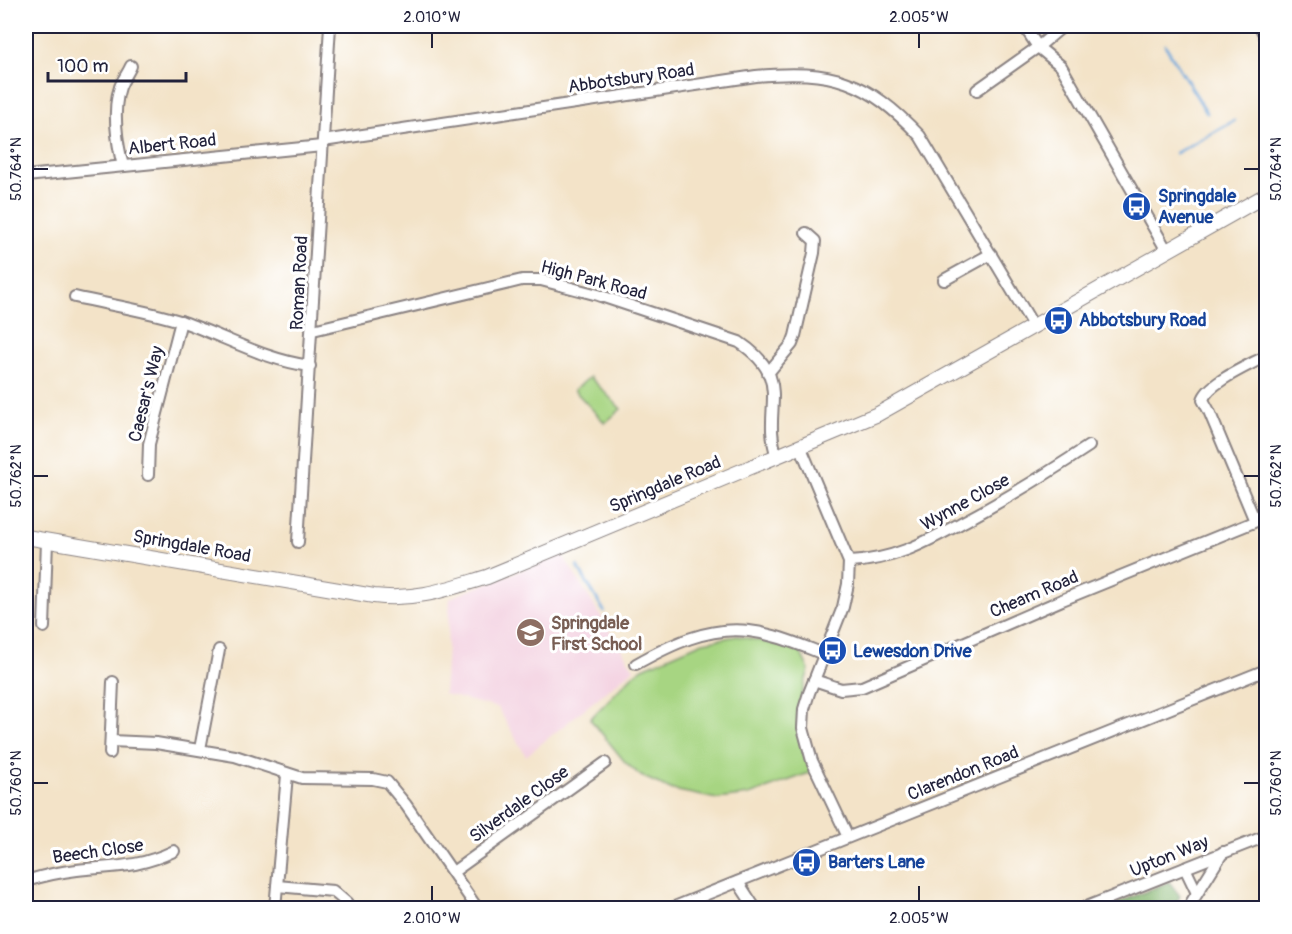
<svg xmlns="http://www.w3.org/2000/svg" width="1292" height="934" viewBox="0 0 1292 934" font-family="Pangolin,sans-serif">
<rect width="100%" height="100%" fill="#fff"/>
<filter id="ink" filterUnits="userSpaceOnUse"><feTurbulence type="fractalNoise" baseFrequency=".0167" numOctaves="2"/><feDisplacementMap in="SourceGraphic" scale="12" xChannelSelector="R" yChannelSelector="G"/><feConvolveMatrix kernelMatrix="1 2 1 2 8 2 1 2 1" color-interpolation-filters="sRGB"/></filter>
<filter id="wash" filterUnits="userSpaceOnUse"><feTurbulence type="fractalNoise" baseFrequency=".008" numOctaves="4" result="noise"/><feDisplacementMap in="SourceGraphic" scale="24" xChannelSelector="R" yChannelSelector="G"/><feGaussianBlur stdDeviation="1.35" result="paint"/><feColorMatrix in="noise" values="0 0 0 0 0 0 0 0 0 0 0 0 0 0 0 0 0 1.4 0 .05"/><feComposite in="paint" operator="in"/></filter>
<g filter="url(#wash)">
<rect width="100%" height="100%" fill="#f3e3c8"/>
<polygon fill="#f3cfdf" points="562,554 634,669 526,756 498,708 444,694 450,598"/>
<g fill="#a7d582" stroke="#647c5e" stroke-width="1.5">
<polygon points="590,377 621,409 605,423 574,390"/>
<path d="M737 636 799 649 809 670C795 711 792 732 812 772L749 795 717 799 673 790 641 776 625 762 590 719 632 676 643 668 703 642Z"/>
</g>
<polygon fill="#85b670" stroke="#546c56" stroke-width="1.5" points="1169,882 1180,896 1173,908 1105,908"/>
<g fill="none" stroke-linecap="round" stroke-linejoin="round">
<g stroke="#66a2d7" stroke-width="3">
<polyline points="1165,45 1207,113"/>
<polyline points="1176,153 1234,121"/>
<polyline points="577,566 604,611"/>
</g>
</g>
</g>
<g filter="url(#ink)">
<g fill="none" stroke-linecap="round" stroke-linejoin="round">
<defs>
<g id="minor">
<polyline points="1024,26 1038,47 1061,66 1167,251"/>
<polyline points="1260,26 1266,38"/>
<polyline points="977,90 1038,47 1063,26"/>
<path d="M323 141 756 76C832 69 867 80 920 136L1034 327"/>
<path d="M123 166C117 143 112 110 120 87 123 79 128 73 131 66"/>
<polyline points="26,176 322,146"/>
<polyline points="944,280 991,254"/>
<path d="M75 297C110 305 150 311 183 322 226 337 265 360 310 366"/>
<path d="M313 330 522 280H541L598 295 739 342C796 380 760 408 777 457"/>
<polyline points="768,373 792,344 795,336 814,253 815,241 806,233"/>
<polyline points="801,448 849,562 848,584 843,607 809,693 804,709 803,728 812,761 848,837"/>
<polyline points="148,475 149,444 181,321"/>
<path d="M1255 521 1209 411 1203 400C1207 383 1250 365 1266 356"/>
<polyline points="298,542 330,26"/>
<path d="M849 562C895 560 926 542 965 521 1008 498 1048 473 1089 446"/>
<polyline points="44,627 47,541"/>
<path d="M636 664C670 645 708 626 749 631 775 634 800 645 824 654"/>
<polyline points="814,680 841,689 862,687 1062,600 1266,517"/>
<polyline points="111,741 156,743 235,756 302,778 373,779 387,782 406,805 477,908"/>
<polyline points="200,749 219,650"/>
<polyline points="110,753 113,682"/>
<polyline points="1185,868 1197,893"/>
<polyline points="453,872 605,763"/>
<path d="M26 881C42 876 59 872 77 870 115 866 138 868 174 851"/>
<polyline points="738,882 755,908"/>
<polyline points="277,886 333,891 347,903"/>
<polyline points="275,908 287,775"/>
<polyline points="672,908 1266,670"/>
<polyline points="1084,908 1266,836"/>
<polyline points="1188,908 1223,852"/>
</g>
<path id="tertiary" d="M26 537 374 596C416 601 447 589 487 577L878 414 1266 195"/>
</defs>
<use href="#minor" stroke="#8a8282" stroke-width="14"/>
<use href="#tertiary" stroke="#8a8282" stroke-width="16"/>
<use href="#minor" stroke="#fff" stroke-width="10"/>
<use href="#tertiary" stroke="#fff" stroke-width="14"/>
</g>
</g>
<path fill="none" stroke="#22223b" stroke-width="2" d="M432 33V48M919 33V48M33 169H48M1244 169H1259M33 476H48M1244 476H1259M33 783H48M1244 783H1259M432 886V901M919 886V901"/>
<defs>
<symbol id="bus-disc" viewBox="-11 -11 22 22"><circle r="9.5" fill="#1a4fb4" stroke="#fff"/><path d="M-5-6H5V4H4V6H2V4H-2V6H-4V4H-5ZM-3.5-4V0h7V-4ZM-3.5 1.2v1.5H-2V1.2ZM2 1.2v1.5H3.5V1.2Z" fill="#fff"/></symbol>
<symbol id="school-disc" viewBox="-11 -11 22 22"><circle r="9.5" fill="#8d6e63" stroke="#fff"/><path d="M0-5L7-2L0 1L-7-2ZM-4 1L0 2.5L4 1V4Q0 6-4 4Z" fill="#fff"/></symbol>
</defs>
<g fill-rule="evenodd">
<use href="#bus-disc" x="1120" y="190" width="33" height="33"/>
<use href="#bus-disc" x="1042" y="304" width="33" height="33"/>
<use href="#school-disc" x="514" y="616" width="33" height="33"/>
<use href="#bus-disc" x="816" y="634" width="33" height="33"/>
<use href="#bus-disc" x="790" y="846" width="33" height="33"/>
</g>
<g text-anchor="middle" stroke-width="6" stroke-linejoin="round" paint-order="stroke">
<g font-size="18" fill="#22223b" stroke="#fff">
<text transform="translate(631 78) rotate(-8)" y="6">Abbotsbury Road</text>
<text transform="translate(172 144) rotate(-6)" y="6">Albert Road</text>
<text transform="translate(594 280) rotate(15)" y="6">High Park Road</text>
<text transform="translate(299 283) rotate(-87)" y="6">Roman Road</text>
<text transform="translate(146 394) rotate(-76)" y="6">Caesar's Way</text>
<text transform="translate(665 484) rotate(-23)" y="6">Springdale Road</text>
<text transform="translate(965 502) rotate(-29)" y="6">Wynne Close</text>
<text transform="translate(192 546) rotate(10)" y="6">Springdale Road</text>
<text transform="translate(1034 594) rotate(-23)" y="6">Cheam Road</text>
<text transform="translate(963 773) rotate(-22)" y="6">Clarendon Road</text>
<text transform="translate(519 804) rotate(-36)" y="6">Silverdale Close</text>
<text transform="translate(98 851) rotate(-8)" y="6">Beech Close</text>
<text transform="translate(1169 856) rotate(-22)" y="6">Upton Way</text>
</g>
<g font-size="18" font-weight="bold" fill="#164399" stroke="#fff" text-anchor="start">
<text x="1158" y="202">Springdale<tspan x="1158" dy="21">Avenue</tspan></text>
<text x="1079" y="326">Abbotsbury Road</text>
<text x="853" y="657">Lewesdon Drive</text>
<text x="828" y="868">Barters Lane</text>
</g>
<g font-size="18" font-weight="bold" fill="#785e54" stroke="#fff" text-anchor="start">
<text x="551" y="629">Springdale<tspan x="551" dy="21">First School</tspan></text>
</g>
</g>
<rect width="1292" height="934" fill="none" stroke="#fff" stroke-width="66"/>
<path d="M48 72v9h138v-9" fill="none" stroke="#22223b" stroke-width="3"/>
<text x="57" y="72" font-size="18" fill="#22223b" stroke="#ffffff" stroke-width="4.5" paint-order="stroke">100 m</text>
<rect x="33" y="33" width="1226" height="868" fill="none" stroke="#22223b" stroke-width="2"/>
<g font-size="15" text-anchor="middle" fill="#22223b">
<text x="432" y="22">2.010°W</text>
<text x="919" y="22">2.005°W</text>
<text transform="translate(16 169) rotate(-90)" y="5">50.764°N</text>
<text transform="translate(1276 169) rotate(-90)" y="5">50.764°N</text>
<text transform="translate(16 476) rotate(-90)" y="5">50.762°N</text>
<text transform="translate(1276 476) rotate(-90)" y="5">50.762°N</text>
<text transform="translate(16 783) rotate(-90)" y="5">50.760°N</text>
<text transform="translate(1276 783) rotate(-90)" y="5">50.760°N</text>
<text x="432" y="923">2.010°W</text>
<text x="919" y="923">2.005°W</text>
</g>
</svg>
